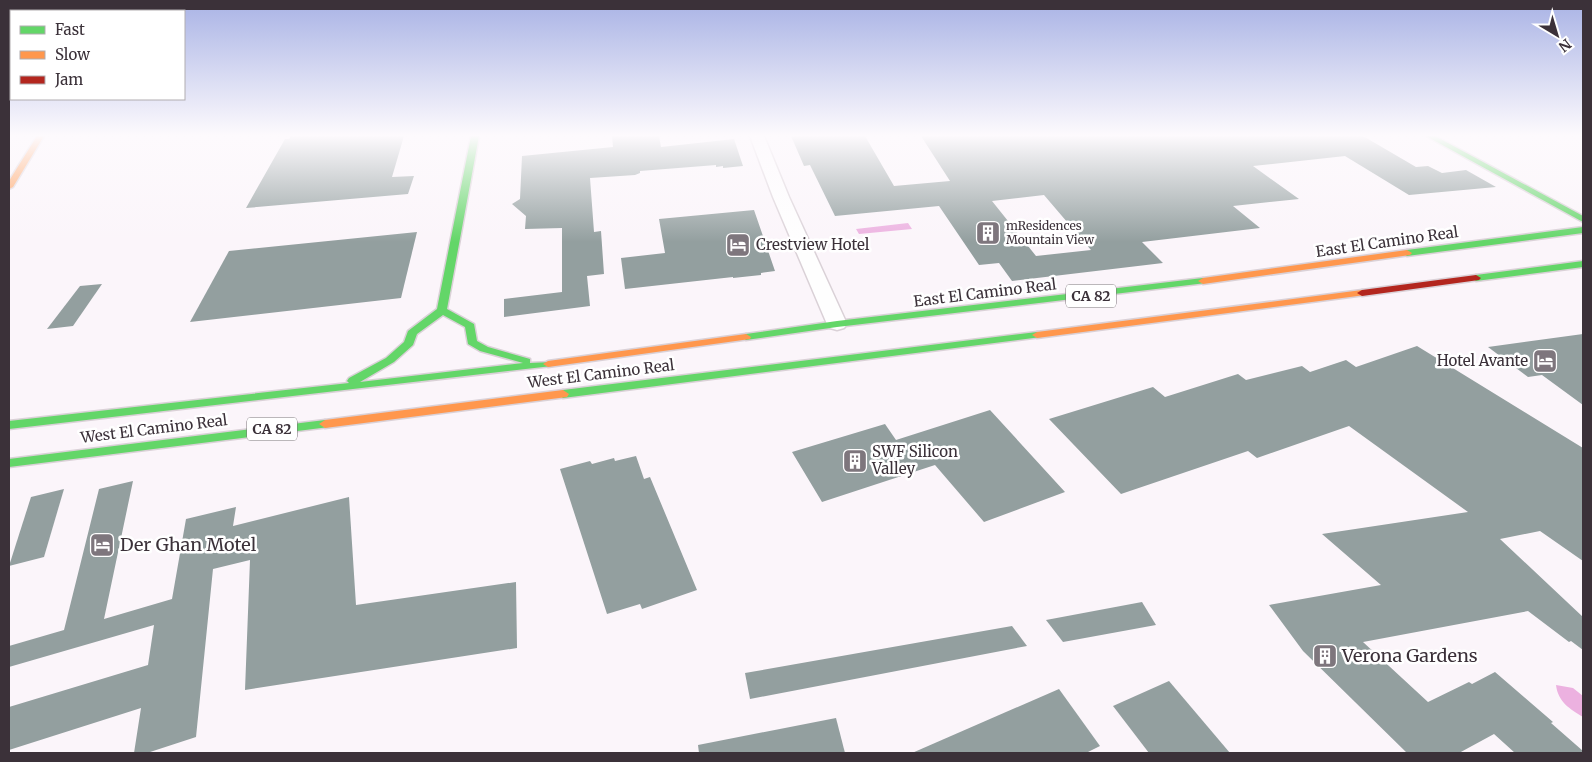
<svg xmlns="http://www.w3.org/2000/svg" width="1592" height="762" viewBox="0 0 1592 762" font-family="Merriweather,serif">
<rect width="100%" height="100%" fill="#fbf5fa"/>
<g fill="#ecb1e0">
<polygon points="908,223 912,229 859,234 856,229"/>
<path d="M1556 685 1573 688 1583 696V717C1570 709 1558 702 1556 685Z"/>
</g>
<g fill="#939f9f" fill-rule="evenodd">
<polygon points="291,136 404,136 392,177 414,176 408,194 246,208 285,139 289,139"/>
<polygon points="612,136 659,136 661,147 734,139 743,166 723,168 723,166 716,167 716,165 640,171 640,173 635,175 590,178 594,232 601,231 604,274 587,276 590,306 504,317 504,299 562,292 562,228 525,229 526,216 512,204 520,199 522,156 613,147"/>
<path d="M791 136H865L894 186 950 181 921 136H1363L1416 167 1428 166 1442 173 1466 170 1496 187 1409 195 1345 156 1253 166 1299 199 1233 206 1260 228 1142 242 1163 263 1012 281 999 263 979 265 939 206 835 216 810 165 804 166ZM1044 195 1091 250 1036 256 992 201Z"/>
<polygon points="754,210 775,271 761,273 761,275 733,278 733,277 625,289 621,258 665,253 659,219"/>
<polygon points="417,232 401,298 190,322 229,251"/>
<polygon points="102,284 73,326 47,329 80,286"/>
<polygon points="1583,334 1583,405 1542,375 1528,377 1488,347"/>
<polygon points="1417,346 1583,448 1583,561 1540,531 1500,539 1583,617 1583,650 1571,641 1569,642 1528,611 1363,642 1428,702 1469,682 1472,684 1495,672 1553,722 1551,723 1583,751 1583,753 1515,753 1494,734 1459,753 1407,753 1303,651 1269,605 1381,585 1322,534 1468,512 1349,426 1257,458 1248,451 1121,494 1049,419 1153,387 1165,397 1238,374 1246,380 1302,366 1310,372 1346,360 1356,367"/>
<polygon points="990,410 1065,492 984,522 935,465 822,502 792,452 885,424 896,440"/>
<polygon points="636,456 644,479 650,477 697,590 642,609 640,604 607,614 560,469 590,461 592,464 614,458 615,461"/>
<polygon points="133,481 104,619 172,599 186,519 236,507 233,526 349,497 356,605 516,582 517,648 245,690 250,560 213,569 196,737 147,753 134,753 141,708 9,750 9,707 148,665 154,625 9,667 9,646 64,630 99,489"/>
<polygon points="64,489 44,557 9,566 31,497"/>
<polygon points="1142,602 1156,625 1063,642 1046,620"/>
<polygon points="1012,626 1027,646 750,699 745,673"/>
<polygon points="1169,681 1230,753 1149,753 1113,706"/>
<polygon points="1059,689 1100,746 1086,753 912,753"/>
<polygon points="836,718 845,753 699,753 698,745"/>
</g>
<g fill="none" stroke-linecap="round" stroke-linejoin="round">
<defs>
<polygon id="street" points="750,136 764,136 789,197 847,324 844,328 837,330 830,328 827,324 773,197"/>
<g id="fast">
<path d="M471 136H479L447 309 474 324 477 341 488 347 530 359V363L552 362 553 364 552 366 9 429V421L349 383 347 381 349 378 386 358 404 342 408 331 437 309ZM443 315 465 327 468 344 480 351 523 363 360 382 394 362 413 345 417 334Z"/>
<polygon points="1426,136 1435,136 1583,216 1583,222"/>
<polygon points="1583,227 1583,233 1407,256 1402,253 1407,250"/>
<polygon points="1583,261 1583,267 1476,281 1471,278 1476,275"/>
<polygon points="1203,278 1208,281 1206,283 837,327 746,340 741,337 746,334 837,321"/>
<polygon points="1037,332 1041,333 1042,335 1041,337 563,398 557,394 563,390"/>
<polygon points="325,420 331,424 329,427 9,467 9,459"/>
</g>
<g id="slow">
<polygon points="37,136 44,136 13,187 9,189 9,181"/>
<polygon points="1407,250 1412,253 1410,255 1203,284 1198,281 1203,278"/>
<polygon points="1362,290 1365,291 1367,293 1365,295 1037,338 1032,335 1037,332"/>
<polygon points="746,334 751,337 750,339 548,367 543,364 548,361"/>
<polygon points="563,390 569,394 567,397 325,428 319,424 325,420"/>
</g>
<polygon id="jam" points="1476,275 1481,278 1479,280 1362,296 1357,293 1362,290"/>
</defs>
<use href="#street" stroke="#dad1d7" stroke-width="3"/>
<use href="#fast" stroke="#dad1d7" stroke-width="3"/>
<use href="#slow" stroke="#dad1d7" stroke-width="3"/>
<use href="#jam" stroke="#dad1d7" stroke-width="3"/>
<use href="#street" fill="#fefefe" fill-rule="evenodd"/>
<use href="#fast" fill="#63d668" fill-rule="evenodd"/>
<use href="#slow" fill="#ff974d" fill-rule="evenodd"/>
<use href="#jam" fill="#b3261e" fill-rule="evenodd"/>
</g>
<linearGradient id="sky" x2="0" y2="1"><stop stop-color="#a9b3e5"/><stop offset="0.56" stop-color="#fdfafd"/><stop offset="1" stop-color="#fdfafd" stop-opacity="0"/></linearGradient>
<rect width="1592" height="242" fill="url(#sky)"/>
<defs>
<symbol id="building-square" viewBox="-11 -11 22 22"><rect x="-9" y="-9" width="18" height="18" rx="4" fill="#7e767d" stroke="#fff"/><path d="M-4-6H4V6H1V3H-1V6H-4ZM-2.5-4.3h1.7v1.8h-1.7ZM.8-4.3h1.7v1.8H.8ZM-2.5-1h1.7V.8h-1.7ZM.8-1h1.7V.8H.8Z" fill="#fff"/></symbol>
<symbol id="hotel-square" viewBox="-11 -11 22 22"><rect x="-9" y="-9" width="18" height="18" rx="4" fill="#7e767d" stroke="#fff"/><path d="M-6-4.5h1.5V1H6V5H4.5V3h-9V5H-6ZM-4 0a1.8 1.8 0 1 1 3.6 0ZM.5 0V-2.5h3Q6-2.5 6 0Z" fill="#fff"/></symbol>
</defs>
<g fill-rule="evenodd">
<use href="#building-square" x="974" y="219" width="28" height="28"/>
<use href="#hotel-square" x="724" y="231" width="28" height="28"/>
<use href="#hotel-square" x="1531" y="347" width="28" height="28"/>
<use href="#building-square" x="841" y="447" width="28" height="28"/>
<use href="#hotel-square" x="88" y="531" width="28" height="28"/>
<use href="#building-square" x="1311" y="642" width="28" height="28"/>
</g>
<g text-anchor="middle" stroke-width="5" stroke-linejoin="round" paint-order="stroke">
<g font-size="12" fill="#3b3139" stroke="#fff" text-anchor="start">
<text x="1006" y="230">mResidences<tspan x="1006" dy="14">Mountain View</tspan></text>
</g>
<g fill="#fff" stroke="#766f74" stroke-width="1">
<rect x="1066" y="284.5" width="50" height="23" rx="4"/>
<rect x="247" y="417.5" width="50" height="23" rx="4"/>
</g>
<g font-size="14" font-weight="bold" fill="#3b3139">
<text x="1091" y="301">CA 82</text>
<text x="272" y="434">CA 82</text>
</g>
<g font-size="15" fill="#3b3139" stroke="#fff">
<text transform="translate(1387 242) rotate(-8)" y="5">East El Camino Real</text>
<text transform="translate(985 293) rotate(-7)" y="5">East El Camino Real</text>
<text transform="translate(601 374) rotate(-7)" y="5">West El Camino Real</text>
<text transform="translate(154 429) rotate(-7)" y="5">West El Camino Real</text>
</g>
<g font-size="15" fill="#3b3139" stroke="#fff" text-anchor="start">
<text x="756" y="250">Crestview Hotel</text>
<text x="1528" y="366" text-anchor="end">Hotel Avante</text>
<text x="872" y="457">SWF Silicon<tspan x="872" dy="17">Valley</tspan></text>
</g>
<g font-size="18" fill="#3b3139" stroke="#fff" text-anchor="start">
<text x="120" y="551">Der Ghan Motel</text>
<text x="1342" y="662">Verona Gardens</text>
</g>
</g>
<rect width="1592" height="762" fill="none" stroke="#3b3139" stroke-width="20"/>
<rect x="10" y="10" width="175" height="90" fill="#ffffff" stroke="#b1adb0"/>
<rect x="20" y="26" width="25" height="8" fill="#63d668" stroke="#b1adb0"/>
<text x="55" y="35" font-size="15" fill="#3b3139">Fast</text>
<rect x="20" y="51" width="25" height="8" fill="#ff974d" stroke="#b1adb0"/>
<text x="55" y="60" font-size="15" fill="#3b3139">Slow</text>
<rect x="20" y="76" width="25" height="8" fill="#b3261e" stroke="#b1adb0"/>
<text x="55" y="85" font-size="15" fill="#3b3139">Jam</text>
<g transform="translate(1557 35) rotate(142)" stroke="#ffffff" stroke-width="4" paint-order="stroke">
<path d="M0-4L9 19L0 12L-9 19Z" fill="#3b3139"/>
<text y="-8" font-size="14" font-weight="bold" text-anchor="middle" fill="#3b3139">N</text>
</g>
</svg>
